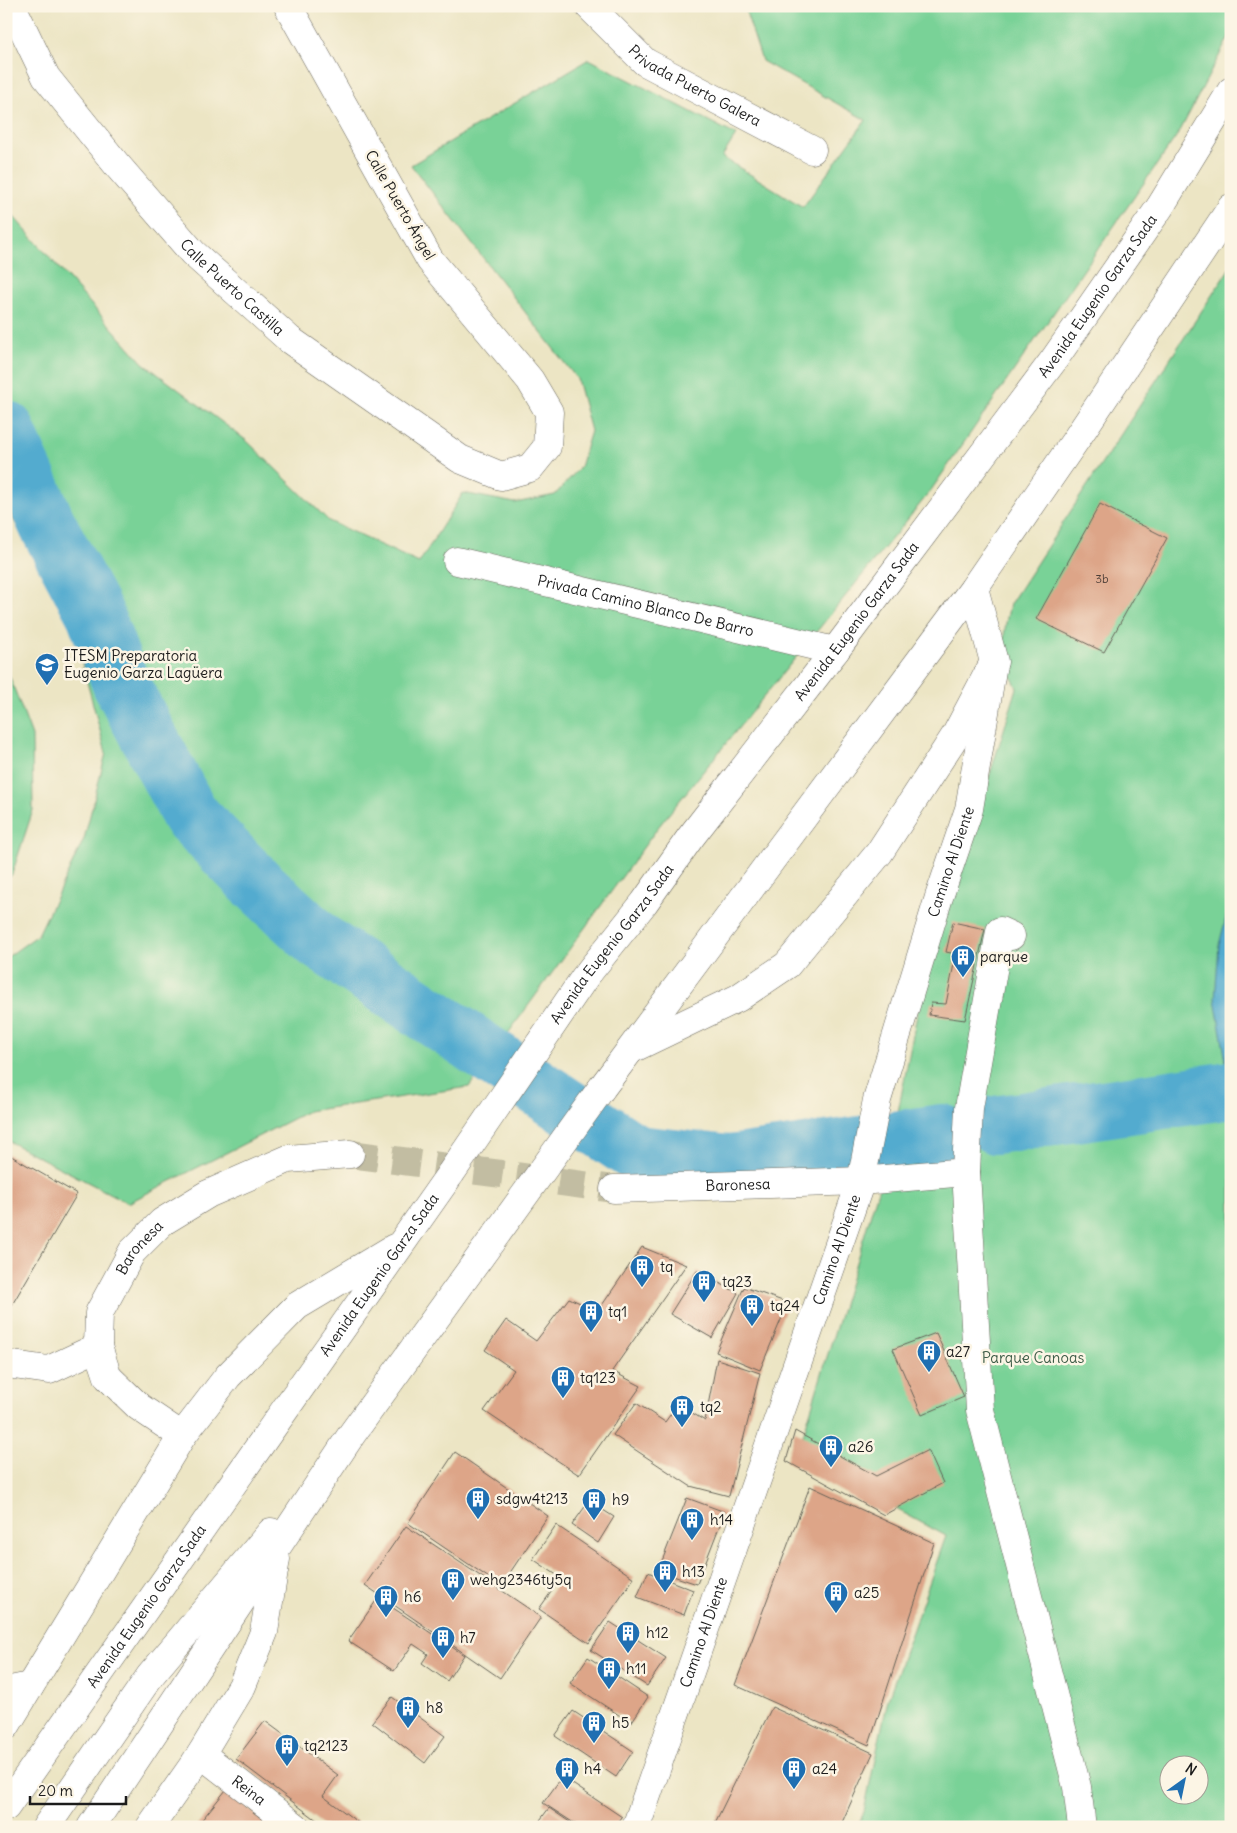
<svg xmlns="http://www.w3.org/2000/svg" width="1237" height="1833" viewBox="0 0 1237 1833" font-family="Delius,sans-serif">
<rect width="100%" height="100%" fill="#fcf5e5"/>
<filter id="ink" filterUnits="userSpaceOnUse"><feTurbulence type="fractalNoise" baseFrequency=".02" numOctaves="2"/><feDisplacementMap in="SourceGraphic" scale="10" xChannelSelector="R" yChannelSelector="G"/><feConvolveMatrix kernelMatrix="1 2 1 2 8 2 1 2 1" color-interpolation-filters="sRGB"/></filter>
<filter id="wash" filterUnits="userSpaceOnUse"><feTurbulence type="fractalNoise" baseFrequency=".0096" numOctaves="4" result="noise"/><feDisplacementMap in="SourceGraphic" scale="20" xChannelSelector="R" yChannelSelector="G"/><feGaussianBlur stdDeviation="1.12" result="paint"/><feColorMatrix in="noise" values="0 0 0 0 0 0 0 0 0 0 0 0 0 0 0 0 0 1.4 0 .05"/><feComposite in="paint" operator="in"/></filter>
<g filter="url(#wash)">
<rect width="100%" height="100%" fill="#ece5c4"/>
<g fill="#79d297" stroke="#4a775a" fill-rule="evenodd">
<polygon points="744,6 1231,6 1231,33 1180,131 929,493 659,826 469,1087 308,1111 128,1203 6,1140 6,958 38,935 84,839 106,753 70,618 6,507 6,208 143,363 247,441 329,521 419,563 463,493 515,503 555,495 580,467 591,431 577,379 411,165 589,59 736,135 722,157 803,207 866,120 762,61"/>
<path d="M1231 266V1827H857L864 1811 888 1699 946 1536 797 1455 891 1148 921 994 1017 688C999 653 1002 641 1010 604ZM1170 1766H1200V1796H1170Z"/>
<polygon points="6,667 32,736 33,810 12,874 6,882"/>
</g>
<polygon fill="#52abcf" stroke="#376476" points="1231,724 1231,1090 1215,999 1219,945 1228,910"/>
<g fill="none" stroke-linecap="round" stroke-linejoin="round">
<g stroke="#52abcf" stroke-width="58">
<polyline points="6,430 47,524 95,614 121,684 190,815 253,880 319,941 637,1154 730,1164 942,1133"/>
<polyline points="995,1125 1231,1090"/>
</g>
</g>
<g id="blocks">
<g fill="#dda588">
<polygon points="1100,504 1167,538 1104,652 1036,619"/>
<polygon points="953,922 985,929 965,1020 929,1015 931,1003 946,1004 956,954 946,952"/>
<polygon points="6,1153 77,1194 6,1315"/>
<polygon points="642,1247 686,1265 612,1371 641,1386 579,1475 484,1411 514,1370 485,1350 506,1320 536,1341 569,1298 598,1311"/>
<polygon points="697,1271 738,1293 712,1338 670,1314"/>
<polygon points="744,1287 788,1303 760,1370 716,1352"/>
<polygon points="936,1333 964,1397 922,1415 893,1349"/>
<polygon points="717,1359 760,1373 729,1496 690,1486 613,1435 636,1403 665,1422 678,1404 705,1421"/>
<polygon points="795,1431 876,1476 928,1450 943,1483 884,1515 786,1461"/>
<polygon points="455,1452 548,1516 501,1586 408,1523"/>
<polygon points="810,1486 934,1543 869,1745 735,1685"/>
<polygon points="687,1498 725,1512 697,1584 658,1571"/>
<polygon points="589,1501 614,1517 598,1543 572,1525"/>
<polygon points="556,1525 634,1578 589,1643 539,1609 561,1578 533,1559"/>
<polygon points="406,1526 541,1617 500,1678 365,1585"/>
<polygon points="648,1572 693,1590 684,1615 637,1597"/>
<polygon points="378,1598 464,1655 447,1681 422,1663 428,1654 413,1644 394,1671 348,1641"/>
<polygon points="610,1622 666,1658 647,1686 591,1650"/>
<polygon points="588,1657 648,1697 631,1723 570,1683"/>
<polygon points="392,1697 445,1736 425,1763 372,1722"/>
<polygon points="772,1707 873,1753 840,1827 713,1827"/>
<polygon points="573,1711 633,1751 616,1777 555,1736"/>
<polygon points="265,1721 338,1775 323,1796 364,1827 326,1827 236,1759"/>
<polygon points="562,1777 622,1817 615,1827 580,1827 543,1803"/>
<polygon points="226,1790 272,1827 196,1827"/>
<polygon points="549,1808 577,1827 535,1827"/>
</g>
</g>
</g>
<g filter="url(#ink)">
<use href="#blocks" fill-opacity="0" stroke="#656257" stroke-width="1"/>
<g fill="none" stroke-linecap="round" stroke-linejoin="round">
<polyline stroke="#c2bda2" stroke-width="28" stroke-dasharray="28 14" stroke-linecap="butt" points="350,1154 614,1189"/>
<defs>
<g id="minor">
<path id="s1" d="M12 6 46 77 117 165 193 253 290 340 460 459 501 476 530 468 547 447 549 412 530 380 430 260 288 6"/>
<path id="s2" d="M589 6 645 62 812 150"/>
<path id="s3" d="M457 561 835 651"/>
<polyline points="1011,936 1000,931 969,1108 966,1172 980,1410 1077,1787 1082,1827"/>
<path id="s4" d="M614 1189 861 1181 966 1172"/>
<polyline points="6,1364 49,1370 98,1347"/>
<path id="s5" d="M182 1436 139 1407 108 1377 98 1347 99 1313 132 1252 162 1222 208 1194 288 1159 350 1154"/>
<polyline points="6,1691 30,1686"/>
<path id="s6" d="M201 1754 296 1827"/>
<path id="s7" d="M636 1827 861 1181 877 1100 939 897 969 809 993 664"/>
</g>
<g id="highway">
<path id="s8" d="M538 1046 585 977 644 903 690 838 835 651 1053 361 1160 207 1231 91"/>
<polyline points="632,1049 738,998 787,965 879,853 955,736 994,662 974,588"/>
<polyline points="601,1089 974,588 1077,438 1231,208"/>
<polyline points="6,1726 182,1436 228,1376 297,1306 394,1248"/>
<path id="s9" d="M6 1807 451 1173"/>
<polyline points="46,1827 150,1676 271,1532"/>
<polyline points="91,1827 352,1434 511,1214"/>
<polyline points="150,1827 201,1754 242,1686 264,1632 276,1559"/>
</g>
</defs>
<use href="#minor" stroke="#656257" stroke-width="29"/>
<use href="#highway" stroke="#656257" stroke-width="29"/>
<use href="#minor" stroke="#fff" stroke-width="28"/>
<use href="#highway" stroke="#fff" stroke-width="28"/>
<defs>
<g id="highway-bridge">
<polyline points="451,1173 538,1046"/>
<polyline points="511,1214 601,1089"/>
</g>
</defs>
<use href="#highway-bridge" stroke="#656257" stroke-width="29" stroke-linecap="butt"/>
<use href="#highway-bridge" stroke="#fff" stroke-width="28"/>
</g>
</g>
<defs>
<symbol id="university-pin" viewBox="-11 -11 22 30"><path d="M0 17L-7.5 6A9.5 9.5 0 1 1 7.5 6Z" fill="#1f6fb2" stroke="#fcf5e5"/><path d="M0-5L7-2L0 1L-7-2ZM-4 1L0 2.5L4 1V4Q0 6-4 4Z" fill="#fff"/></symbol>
<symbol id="building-pin" viewBox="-11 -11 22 30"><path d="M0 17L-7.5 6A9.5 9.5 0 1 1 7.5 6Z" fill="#1f6fb2" stroke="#fcf5e5"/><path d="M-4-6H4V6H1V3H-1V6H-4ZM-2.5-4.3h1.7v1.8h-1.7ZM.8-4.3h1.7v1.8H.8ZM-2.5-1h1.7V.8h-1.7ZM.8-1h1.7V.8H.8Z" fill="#fff"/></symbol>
</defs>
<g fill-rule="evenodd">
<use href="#university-pin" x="33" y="651" width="28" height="38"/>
<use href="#building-pin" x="949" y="943" width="28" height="38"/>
<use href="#building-pin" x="628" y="1253" width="28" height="38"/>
<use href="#building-pin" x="690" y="1268" width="28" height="38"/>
<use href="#building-pin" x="738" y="1292" width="28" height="38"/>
<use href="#building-pin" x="577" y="1298" width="28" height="38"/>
<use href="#building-pin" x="915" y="1338" width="28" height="38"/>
<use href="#building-pin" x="549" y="1364" width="28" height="38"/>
<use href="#building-pin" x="668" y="1393" width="28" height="38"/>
<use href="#building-pin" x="817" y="1433" width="28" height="38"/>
<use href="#building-pin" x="464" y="1485" width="28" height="38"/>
<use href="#building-pin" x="580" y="1486" width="28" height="38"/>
<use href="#building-pin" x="678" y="1506" width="28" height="38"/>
<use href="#building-pin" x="651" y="1558" width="28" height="38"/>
<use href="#building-pin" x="439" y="1566" width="28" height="38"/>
<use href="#building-pin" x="822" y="1579" width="28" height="38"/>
<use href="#building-pin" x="372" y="1583" width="28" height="38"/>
<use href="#building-pin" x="614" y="1619" width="28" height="38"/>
<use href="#building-pin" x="429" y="1624" width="28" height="38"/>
<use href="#building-pin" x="595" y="1655" width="28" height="38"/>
<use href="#building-pin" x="394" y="1694" width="28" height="38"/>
<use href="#building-pin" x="580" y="1709" width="28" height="38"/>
<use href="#building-pin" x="273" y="1732" width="28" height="38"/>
<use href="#building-pin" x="553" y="1755" width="28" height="38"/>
<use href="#building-pin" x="780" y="1755" width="28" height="38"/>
</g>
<g text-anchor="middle" stroke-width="5" stroke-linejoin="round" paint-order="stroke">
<g font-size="12" fill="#4c3e37">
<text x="1102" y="583">3b</text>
</g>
<g font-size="15" fill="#1c1c1c" stroke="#fcf5e5">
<text dy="5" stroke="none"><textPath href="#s2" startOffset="134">Privada Puerto Galera</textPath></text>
<text transform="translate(400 205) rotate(60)" y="5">Calle Puerto Ángel</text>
<text dy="5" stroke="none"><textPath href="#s1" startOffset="360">Calle Puerto Castilla</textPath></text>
<text dy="5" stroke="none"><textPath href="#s8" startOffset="936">Avenida Eugenio Garza Sada</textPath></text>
<text dy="5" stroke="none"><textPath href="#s3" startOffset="194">Privada Camino Blanco De Barro</textPath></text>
<text dy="5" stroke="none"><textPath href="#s8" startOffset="531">Avenida Eugenio Garza Sada</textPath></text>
<text dy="5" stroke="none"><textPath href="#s7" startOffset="1016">Camino Al Diente</textPath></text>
<text dy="5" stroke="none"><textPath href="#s8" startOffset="126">Avenida Eugenio Garza Sada</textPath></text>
<text dy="5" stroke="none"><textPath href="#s4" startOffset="124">Baronesa</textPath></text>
<text dy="5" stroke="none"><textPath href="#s5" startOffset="238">Baronesa</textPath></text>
<text dy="5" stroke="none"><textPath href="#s7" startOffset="611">Camino Al Diente</textPath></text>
<text dy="5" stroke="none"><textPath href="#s9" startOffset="650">Avenida Eugenio Garza Sada</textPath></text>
<text dy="5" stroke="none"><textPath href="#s9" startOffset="245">Avenida Eugenio Garza Sada</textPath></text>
<text dy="5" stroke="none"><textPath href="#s7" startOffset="206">Camino Al Diente</textPath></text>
<text dy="5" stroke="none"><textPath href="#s6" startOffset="60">Reina</textPath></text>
</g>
<g font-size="15" fill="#1c1c1c" stroke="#fcf5e5" text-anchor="start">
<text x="64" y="661">ITESM Preparatoria<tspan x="64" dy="17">Eugenio Garza Lagüera</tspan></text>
<text x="980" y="962">parque</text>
<text x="660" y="1272">tq</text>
<text x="722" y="1287">tq23</text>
<text x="770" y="1311">tq24</text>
<text x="608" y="1317">tq1</text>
<text x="946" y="1357">a27</text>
<text x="580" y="1383">tq123</text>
<text x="700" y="1412">tq2</text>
<text x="848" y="1452">a26</text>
<text x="496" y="1504">sdgw4t213</text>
<text x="612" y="1505">h9</text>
<text x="710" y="1525">h14</text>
<text x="682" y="1577">h13</text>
<text x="470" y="1585">wehg2346ty5q</text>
<text x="854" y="1598">a25</text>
<text x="404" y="1602">h6</text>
<text x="646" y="1638">h12</text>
<text x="460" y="1643">h7</text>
<text x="626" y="1674">h11</text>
<text x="426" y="1713">h8</text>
<text x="612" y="1728">h5</text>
<text x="304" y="1751">tq2123</text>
<text x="584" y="1774">h4</text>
<text x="812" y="1774">a24</text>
</g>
<g font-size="15" fill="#3d5c47" stroke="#fcf5e5">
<text x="1033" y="1363">Parque Canoas</text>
</g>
</g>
<rect width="1237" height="1833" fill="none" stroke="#fcf5e5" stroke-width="25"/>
<g transform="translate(1184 1780) rotate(33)"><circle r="24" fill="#fcf5e5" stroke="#a29e95"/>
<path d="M0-4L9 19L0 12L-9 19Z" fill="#1f6fb2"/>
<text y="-8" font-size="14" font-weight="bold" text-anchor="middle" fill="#1c1c1c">N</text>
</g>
<path d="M30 1796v8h96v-8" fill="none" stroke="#1c1c1c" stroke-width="2.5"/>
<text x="38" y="1796" font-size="15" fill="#1c1c1c" stroke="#fcf5e5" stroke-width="4" paint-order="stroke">20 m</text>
</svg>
